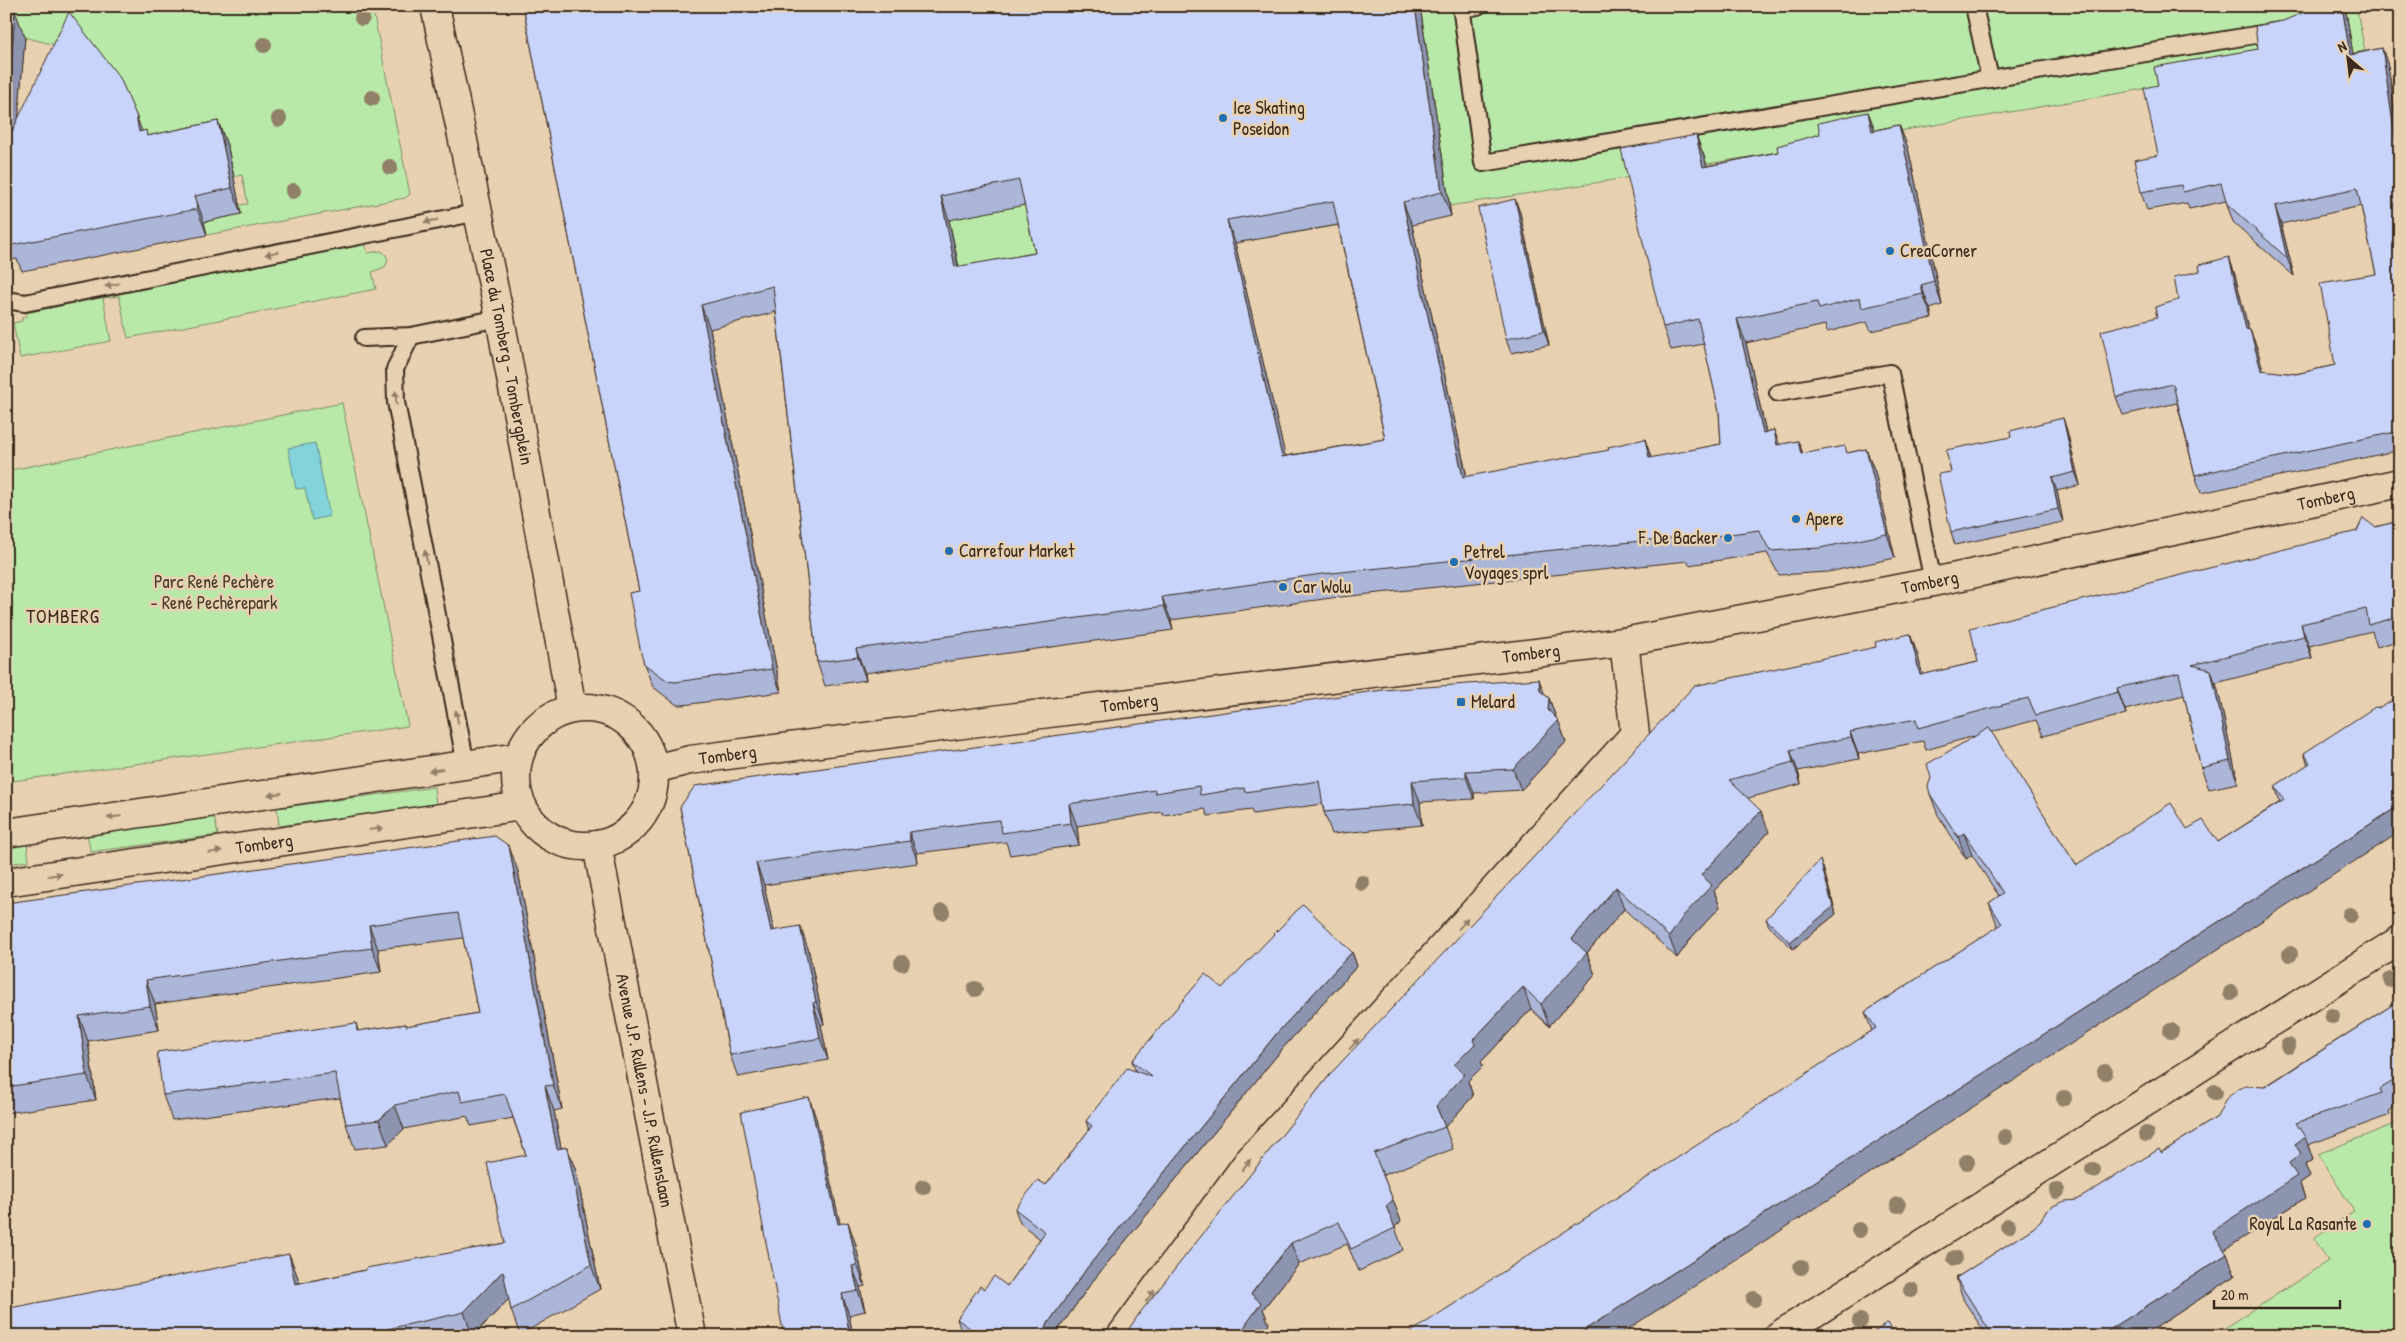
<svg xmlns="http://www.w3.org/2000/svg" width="2406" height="1342" viewBox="0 0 2406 1342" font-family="'Patrick Hand',sans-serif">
<rect width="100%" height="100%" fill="#e8d1b1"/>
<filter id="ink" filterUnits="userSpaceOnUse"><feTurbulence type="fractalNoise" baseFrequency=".02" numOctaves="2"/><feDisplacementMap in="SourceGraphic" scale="10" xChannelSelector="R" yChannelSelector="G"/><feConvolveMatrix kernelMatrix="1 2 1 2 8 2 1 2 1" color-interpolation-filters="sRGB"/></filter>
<g filter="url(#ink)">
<g fill="#b9e9a8" stroke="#7a8a63">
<polygon points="6,6 372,6 410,194 405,198 207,235 204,222 241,214 239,205 248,204 242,175 234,177 228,148 157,162 67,48 24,37 6,36"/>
<polygon points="712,6 2356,6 2365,51 1638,176 1449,206 822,315"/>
<polygon points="365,244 368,253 381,251 386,255 388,260 385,267 372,272 376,289 128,338 119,296 103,298 111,341 20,358 13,323 22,321 22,318 26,317 26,313"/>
<polygon points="342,403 408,726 6,782 6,471"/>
<polygon points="434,787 436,805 279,826 277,808"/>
<polygon points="214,817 218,835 91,852 87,835"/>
<polygon points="27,843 29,861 6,864 6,846"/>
<polygon points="2400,1122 2400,1336 2213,1336 2328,1261 2314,1238 2354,1211 2318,1154"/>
</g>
<polygon fill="#82d3da" stroke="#668f8f" points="315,443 330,516 312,520 305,488 296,489 288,448"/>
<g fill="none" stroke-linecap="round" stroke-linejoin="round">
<defs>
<g id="service">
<polyline points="1461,6 1483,163 2279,31"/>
<polyline points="1974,6 1990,79"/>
<polyline points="1461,9 1478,6"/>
<polyline points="6,300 25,303 479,212"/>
<polyline points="411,336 395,369 396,402 466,765"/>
<polyline points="364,338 411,336 500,318"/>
<polyline points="1778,393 1890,373 1933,582"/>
</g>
<g id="minor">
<path id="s1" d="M435 6 500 318 572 708"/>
<path id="s2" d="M597 845 692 1336"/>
<polyline points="1121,1336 1248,1162 1635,734 1624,642"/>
</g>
<g id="tertiary">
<circle cx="585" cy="777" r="69"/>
<path id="s3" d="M654 769 690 760 1009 718 1624 642 1933 582 2400 483"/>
<polyline points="6,833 518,757"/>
<path id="s4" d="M6 882 522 806"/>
<polyline points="1778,1336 2400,940"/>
</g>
</defs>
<use href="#service" stroke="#3b2a1e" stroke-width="20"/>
<use href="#minor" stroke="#3b2a1e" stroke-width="31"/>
<use href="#tertiary" stroke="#3b2a1e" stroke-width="31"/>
<use href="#service" stroke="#e8d1b1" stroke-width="16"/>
<use href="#minor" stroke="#e8d1b1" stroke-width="28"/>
<use href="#tertiary" stroke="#e8d1b1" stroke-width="28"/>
</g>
<g fill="#908068">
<circle cx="362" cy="18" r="8"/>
<circle cx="264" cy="45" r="8"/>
<circle cx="372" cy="98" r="8"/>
<circle cx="279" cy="119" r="8"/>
<circle cx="390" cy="167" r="8"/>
<circle cx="293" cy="191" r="8"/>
<circle cx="1362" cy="883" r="8"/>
<circle cx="942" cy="912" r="8"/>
<circle cx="2350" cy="915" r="8"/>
<circle cx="2290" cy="954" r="8"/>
<circle cx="902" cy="963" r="8"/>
<circle cx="2391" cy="980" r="8"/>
<circle cx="975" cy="989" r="8"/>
<circle cx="2231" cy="993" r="8"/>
<circle cx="2332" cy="1016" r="8"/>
<circle cx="2171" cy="1031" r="8"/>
<circle cx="2288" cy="1046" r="8"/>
<circle cx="2105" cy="1072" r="8"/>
<circle cx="2215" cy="1092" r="8"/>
<circle cx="2064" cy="1098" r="8"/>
<circle cx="2146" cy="1134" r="8"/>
<circle cx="2005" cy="1137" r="8"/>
<circle cx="1967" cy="1162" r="8"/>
<circle cx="2093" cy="1170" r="8"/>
<circle cx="923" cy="1187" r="8"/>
<circle cx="2057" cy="1191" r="8"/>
<circle cx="1898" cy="1205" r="8"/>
<circle cx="2008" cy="1226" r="8"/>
<circle cx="1859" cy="1230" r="8"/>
<circle cx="1955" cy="1258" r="8"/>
<circle cx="1801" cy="1267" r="8"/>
<circle cx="1911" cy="1290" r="8"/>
<circle cx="1754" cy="1299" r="8"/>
<circle cx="1860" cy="1321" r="8"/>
</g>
<g fill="#acb6d8" stroke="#3b2a1e" fill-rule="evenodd">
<path d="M523 6H1420L1451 216 1412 225 1467 477 1652 458 1721 444 1719 411 1704 344 1671 350 1663 327 1696 135 1705 159 1707 166 1778 152 1820 134 1868 112 1875 130 1899 125 1908 148 1942 305 1930 309 1932 318 1871 331 1867 322 1827 332 1825 325 1746 343 1766 432 1774 430 1779 445 1798 441 1803 454 1848 453 1866 449 1875 472 1895 558 1828 572 1779 575 1767 553 1689 565 1688 561 1331 598 1171 620 1173 630 865 673 866 680 825 686 817 662 776 312 710 329 781 692 683 705H677L653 687 644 664 639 591ZM1025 205 1035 253 959 267 949 220ZM1338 225 1385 439 1285 456 1235 243Z"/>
<polygon points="2345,6 2353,54 2382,48 2388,66 2400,145 2400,450 2201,493 2195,475 2177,403 2123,415 2116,397 2157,317 2178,300 2200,271 2229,257 2235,275 2248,330 2250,330 2257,348 2263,371 2296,374 2335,365 2376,274 2361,206 2281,224 2294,276 2233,222 2226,201 2189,209 2187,203 2147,210 2141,192 2158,155 2158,85 2258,49 2283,21"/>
<polygon points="6,11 25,37 18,118 142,131 148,136 218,121 228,148 241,214 204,222 207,235 22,271 17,259 6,261"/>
<polygon points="1515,199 1520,213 1549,345 1511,353 1506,339"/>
<polygon points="2063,418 2067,431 2080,485 2057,491 2063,522 1955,545 1951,532 2011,437"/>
<polygon points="2400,521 2400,640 2377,647 2372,631 2309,646 2312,658 2216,683 2218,691 2238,783 2209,789 2201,768 2184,695 2125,710 2126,714 2043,736 2036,720 1991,732 2076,865 2187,829 2218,842 2280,802 2275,786 2308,765 2304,753 2400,832 1872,1031 1865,1012 1998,927 1989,903 1999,896 1972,855 1966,859 1938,815 1930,794 1974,736 1926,750 1923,741 1858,754 1859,759 1798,771 1801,784 1748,798 1769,832 1714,891 1720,907 1692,937 1677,958 1624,909 1587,953 1595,975 1549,1026 1531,1009 1481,1062 1483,1066 1468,1081 1473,1096 1445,1127 1453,1149 1383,1175 1401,1221 1395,1227 1403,1250 1359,1271 1347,1244 1299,1264 1263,1309 1269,1324 1124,1336 1333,1071 1876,647 1910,634 1918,656 1922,675 1978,662 2375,527"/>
<polygon points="1545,695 1549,698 1556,718 1558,720 1566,742 1521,790 1474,793 1474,799 1420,802 1422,825 1332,834 1324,812 1322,804 1253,814 1251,810 1208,816 1205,809 1163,815 1162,812 1077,826 1079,845 1010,855 1006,842 990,844 917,853 918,863 764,885 774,931 808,948 824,1024 821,1025 828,1060 738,1077 730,1055 680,807"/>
<polygon points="1823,867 1836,914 1793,949 1769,926 1766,919"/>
<polygon points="518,871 562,1109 554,1111 561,1148 567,1147 576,1171 600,1289 520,1335 511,1310 509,1299 473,1336 6,1336 289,1254 298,1278 299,1283 505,1243 526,1155 513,1118 471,1126 467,1116 404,1129 388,1145 355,1149 346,1124 340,1098 172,1120 163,1095 356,1023 358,1031 406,1024 407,1026 478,1013 463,938 378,949 381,972 155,1004 159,1030 88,1041 96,1100 6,1113 6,903"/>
<polygon points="1352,952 1357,966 1283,1048 1092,1282 1054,1336 965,1336 962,1334 957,1319 984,1289 1007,1286 1040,1239 1020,1223 1015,1209 1046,1185 1089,1130 1086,1121 1136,1072 1132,1061 1222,988"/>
<polygon points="2400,1000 2400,1104 2389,1111 2390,1115 2308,1145 2313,1160 2305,1165 2310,1177 2300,1184 2305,1198 2224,1250 2227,1254 2235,1276 2143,1336 1987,1336 1964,1301 1956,1278 2077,1200 2161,1153"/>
<polygon points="816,1118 840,1224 855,1242 865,1286 860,1287 865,1311 849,1315 853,1336 784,1336"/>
</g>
<g fill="#8c94b0" stroke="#3b2a1e">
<polygon points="1415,6 1420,6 1451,216 1442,192"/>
<polygon points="2342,6 2345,6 2356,73 2350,55"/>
<polygon points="15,11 25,37 14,173 6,151 6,129"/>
<polygon points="2382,48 2388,66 2400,145 2400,172"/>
<polygon points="1868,112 1877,136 1872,131"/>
<polygon points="136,115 146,142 139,132"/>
<polygon points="218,121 228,148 241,214 232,188"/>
<polygon points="1899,125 1908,148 1942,305 1934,281"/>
<polygon points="1696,135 1705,159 1712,190 1703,167"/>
<polygon points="195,196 204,222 207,235 197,209"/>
<polygon points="941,196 949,220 963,291 955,267"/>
<polygon points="1515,199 1520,213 1549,345 1544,331"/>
<polygon points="1403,202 1412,225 1472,501 1463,477"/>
<polygon points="2275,206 2281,224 2294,276 2287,258"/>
<polygon points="1227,220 1235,243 1291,480 1282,457"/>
<polygon points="2229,257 2235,275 2253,347 2246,329"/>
<polygon points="1921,285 1930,309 1932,318 1923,294"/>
<polygon points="701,305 710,329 781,692 772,669"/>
<polygon points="1737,319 1746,343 1771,456 1763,433"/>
<polygon points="2250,330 2257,348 2268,388 2261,370"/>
<polygon points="2063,418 2067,431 2080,485 2075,472"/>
<polygon points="1774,430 1783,454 1777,445"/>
<polygon points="1645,439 1653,463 1649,458"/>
<polygon points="1798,441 1807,465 1801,454"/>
<polygon points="1866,449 1875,472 1895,558 1887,534"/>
<polygon points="2052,478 2057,491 2063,522 2058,509"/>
<polygon points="1162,597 1171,620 1173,630 1164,606"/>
<polygon points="2301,624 2309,646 2312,658 2304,636"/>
<polygon points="1910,634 1918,656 1928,697 1920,675"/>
<polygon points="856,649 865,673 866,680 858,657"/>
<polygon points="2211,670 2218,691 2238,783 2230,761"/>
<polygon points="1539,679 1547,701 1540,691"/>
<polygon points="2117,688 2125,710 2126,714 2118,692"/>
<polygon points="1549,698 1557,720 1558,720 1566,742 1521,790 1513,769 1548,710"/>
<polygon points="1850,732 1858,754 1859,759 1851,737"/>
<polygon points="1790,750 1798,771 1801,784 1793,762"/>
<polygon points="1466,771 1474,793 1474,799 1466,777"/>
<polygon points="1412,781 1420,802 1422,825 1414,804"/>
<polygon points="1069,804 1077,826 1079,845 1071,823"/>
<polygon points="2400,805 2400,832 1617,1336 1575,1336"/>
<polygon points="1761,811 1769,832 1714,891 1720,907 1692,937 1677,958 1669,937 1701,875"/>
<polygon points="909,832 917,853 918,863 910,841"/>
<polygon points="1964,833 1972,855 1966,859 1958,837"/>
<polygon points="509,846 518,871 562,1109 553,1085"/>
<polygon points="1820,860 1836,914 1793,949 1790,942"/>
<polygon points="756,863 764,885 779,953 771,931"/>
<polygon points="1616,887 1624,909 1586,954 1587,953 1595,975 1549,1026 1541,1004 1572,939"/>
<polygon points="369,925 378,949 381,972 372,948"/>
<polygon points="800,926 808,948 824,1024 816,1002"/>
<polygon points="1352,952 1357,966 1283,1048 1092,1282 1054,1336 1039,1336 1087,1268 1277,1033"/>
<polygon points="146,980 155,1004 159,1030 150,1006"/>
<polygon points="1523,987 1531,1009 1481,1062 1483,1066 1468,1081 1473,1096 1445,1127 1436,1106 1454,1065 1473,1040"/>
<polygon points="813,1003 821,1025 828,1060 820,1038"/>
<polygon points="79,1016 88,1041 96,1100 87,1075"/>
<polygon points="545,1086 554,1111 566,1174 557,1149"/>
<polygon points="809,1097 816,1118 845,1245 838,1224"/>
<polygon points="395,1105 404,1129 388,1145 379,1120"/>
<polygon points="2305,1137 2313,1160 2305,1165 2310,1177 2300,1184 2305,1198 2220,1253 2212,1231 2289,1163 2295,1144"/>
<polygon points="567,1147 576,1171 600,1289 591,1265"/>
<polygon points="1393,1200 1401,1221 1394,1228 1386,1206"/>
<polygon points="848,1222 855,1242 865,1286 857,1265"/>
<polygon points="1291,1243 1299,1264 1263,1309 1269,1324 1261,1336 1238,1336 1251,1294"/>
<polygon points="289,1254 298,1278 304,1309 295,1284"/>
<polygon points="2227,1254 2235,1276 2143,1336 2100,1336"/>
<polygon points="852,1266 860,1287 865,1311 858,1291"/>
<polygon points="503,1271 512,1296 472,1336 464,1312"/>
<polygon points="842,1294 849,1315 853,1336 850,1336"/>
</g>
<g fill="#c8d4fb" stroke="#3b2a1e" fill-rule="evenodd">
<path d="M523 6H1415L1442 192 1403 202 1463 477 1609 450 1608 447 1645 439 1649 458 1721 444 1719 411 1698 319 1663 327 1621 149 1696 135 1703 167 1778 152 1777 146 1820 134 1818 123 1868 112 1872 131 1899 125 1934 281 1921 285 1923 294 1862 308 1860 298 1819 309 1817 302 1737 319 1763 433 1774 430 1777 445 1798 441 1801 454 1845 446 1847 453 1866 449 1887 534 1820 548 1770 551 1759 530 1681 541 1680 537 1322 574 1162 597 1164 606 856 649 858 657 817 662 773 286 701 305 772 669 675 682 668 681 644 664 641 653 629 593 639 591ZM1019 180 1035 253 955 267 941 196ZM1333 201 1385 439 1282 457 1227 220Z"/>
<polygon points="2312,6 2342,6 2350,55 2382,48 2400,172 2400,431 2195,475 2173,384 2116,397 2101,331 2157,317 2155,307 2178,300 2174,277 2200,271 2199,265 2229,257 2246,329 2250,330 2261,370 2296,374 2335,365 2320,283 2376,274 2357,188 2275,206 2287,258 2227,204 2221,183 2183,192 2181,185 2141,192 2134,160 2158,155 2144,88 2158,85 2154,67 2258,49 2255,26 2283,21 2309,10"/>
<polygon points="6,11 15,11 6,129"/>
<polygon points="69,12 120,78 136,115 139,132 146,130 147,136 218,121 232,188 195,196 197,209 12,245 10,232 6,233 6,144"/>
<polygon points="1515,199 1544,331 1506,339 1478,208"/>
<polygon points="2063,418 2075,472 2052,478 2058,509 1951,532 1938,474 1951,472 1946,450 2011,437 2010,431"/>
<polygon points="2363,518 2375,527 2400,521 2400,616 2369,625 2366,609 2301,624 2304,636 2192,665 2211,670 2230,761 2201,768 2179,673 2117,688 2118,692 2036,715 2028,698 1918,728 1916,719 1850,732 1851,737 1790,750 1793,762 1729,780 1761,811 1701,875 1712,885 1684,915 1669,937 1616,887 1572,939 1587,953 1541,1004 1523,987 1473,1040 1475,1044 1454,1065 1465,1074 1436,1106 1445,1127 1374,1153 1393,1200 1386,1206 1395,1228 1351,1249 1339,1222 1291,1243 1251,1294 1261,1303 1238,1336 1124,1336 1139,1314 1333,1071 1694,686 1876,647 1875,642 1910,634 1920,675 1978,662 1970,628 2357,531"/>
<polygon points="1539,679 1540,691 1549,698 1548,710 1558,720 1513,769 1466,771 1466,777 1412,781 1414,804 1324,812 1319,781 1245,792 1244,788 1200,795 1199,786 1155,793 1155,790 1069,804 1071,823 1002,833 1000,820 982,822 909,832 910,841 756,863 771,931 800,926 816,1002 813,1003 820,1038 730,1055 680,807 695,786 1383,690"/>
<polygon points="2400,696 2400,805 1575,1336 1405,1336 1876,1028 1865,1012 2002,924 1989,903 2003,893 1964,833 1958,837 1930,794 1928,786 1931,778 1927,764 1989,728 2076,865 2171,803 2187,829 2203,820 2218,842 2284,800 2275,786 2310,763 2304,753 2375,707 2380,708"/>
<polygon points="495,836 509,846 553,1085 545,1086 557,1149 567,1147 591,1265 511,1310 503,1271 464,1312 456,1314 355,1336 6,1336 6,1314 11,1314 10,1308 289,1254 295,1284 366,1270 366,1268 505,1243 487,1163 526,1155 505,1094 462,1102 459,1091 395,1105 379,1120 346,1124 335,1073 163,1095 157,1052 356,1023 357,1031 406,1024 406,1026 478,1013 458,913 369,925 372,948 146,980 150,1006 79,1016 87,1075 6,1087 6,903"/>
<polygon points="1820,860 1833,907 1790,942 1766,919"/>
<polygon points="1303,904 1352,952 1277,1033 1087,1268 1039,1336 974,1336 977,1333 957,1319 980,1286 984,1289 994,1276 1007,1286 1045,1232 1015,1209 1038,1180 1046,1185 1092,1126 1086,1121 1127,1068 1152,1077 1132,1061 1205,974 1222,988"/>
<polygon points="2400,1000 2400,1077 2380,1089 2382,1093 2296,1123 2305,1137 2295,1144 2301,1154 2289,1163 2297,1176 2212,1231 2227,1254 2100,1336 1993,1336 1956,1278 2033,1228 2041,1221 2045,1212 2053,1206 2065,1201 2077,1200 2159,1149 2161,1153 2217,1117 2226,1099 2238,1089 2246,1086 2265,1087"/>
<polygon points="809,1097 838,1224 848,1222 857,1265 852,1266 858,1291 842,1294 850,1336 784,1336 741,1112"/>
<polygon points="1888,1323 1896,1336 1868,1336"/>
</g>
<defs><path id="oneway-solid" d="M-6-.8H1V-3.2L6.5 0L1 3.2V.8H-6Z" transform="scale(1.25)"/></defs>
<g fill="#927e68">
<use href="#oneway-solid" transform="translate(431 221) rotate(169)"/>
<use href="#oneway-solid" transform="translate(272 253) rotate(168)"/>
<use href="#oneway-solid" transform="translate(112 285) rotate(169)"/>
<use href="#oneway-solid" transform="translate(396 398) rotate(-94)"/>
<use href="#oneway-solid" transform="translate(426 557) rotate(-101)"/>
<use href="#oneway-solid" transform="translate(457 717) rotate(-101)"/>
<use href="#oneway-solid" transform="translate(436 770) rotate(171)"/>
<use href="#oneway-solid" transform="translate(275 794) rotate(172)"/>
<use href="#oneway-solid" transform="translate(114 817) rotate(172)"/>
<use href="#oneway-solid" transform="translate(376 829) rotate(-8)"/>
<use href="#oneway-solid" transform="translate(215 852) rotate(-8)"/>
<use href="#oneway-solid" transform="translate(55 875) rotate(-8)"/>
<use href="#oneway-solid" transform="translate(1463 924) rotate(-48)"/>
<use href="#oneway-solid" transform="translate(1354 1044) rotate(-48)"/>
<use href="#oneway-solid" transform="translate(1246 1165) rotate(-52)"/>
<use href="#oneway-solid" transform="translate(1150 1296) rotate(-54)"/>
</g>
</g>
<g fill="#1f6fb2" stroke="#e8d1b1" stroke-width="2">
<circle cx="1223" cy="118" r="5"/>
<circle cx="1890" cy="251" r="5"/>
<circle cx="1796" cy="519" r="5"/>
<circle cx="1728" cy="538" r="5"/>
<circle cx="949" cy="551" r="5"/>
<circle cx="1454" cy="562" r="5"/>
<circle cx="1283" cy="587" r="5"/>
<rect x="1456" y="697" width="10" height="10" rx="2.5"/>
<circle cx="2367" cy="1224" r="5"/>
</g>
<g text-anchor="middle" stroke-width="5" stroke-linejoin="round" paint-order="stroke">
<g font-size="18" fill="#3b2a1e" stroke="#e8d1b1" text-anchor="start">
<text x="1233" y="114">Ice Skating<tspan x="1233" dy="21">Poseidon</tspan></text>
<text x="1900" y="257">CreaCorner</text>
<text x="1806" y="525">Apere</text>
<text x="1718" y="544" text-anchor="end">F. De Backer</text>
<text x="959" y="557">Carrefour Market</text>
<text x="1464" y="558">Petrel<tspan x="1464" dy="21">Voyages sprl</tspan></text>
<text x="1293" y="593">Car Wolu</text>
<text x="1471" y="708">Melard</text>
<text x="2357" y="1230" text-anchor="end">Royal La Rasante</text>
</g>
<g font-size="18" fill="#3b2a1e" stroke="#e8d1b1">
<text dy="6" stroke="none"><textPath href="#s1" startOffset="358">Place du Tomberg - Tombergplein</textPath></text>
<text dy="6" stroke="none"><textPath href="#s3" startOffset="1695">Tomberg</textPath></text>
<text dy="6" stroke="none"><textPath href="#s3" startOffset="1290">Tomberg</textPath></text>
<text dy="6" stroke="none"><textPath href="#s3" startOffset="885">Tomberg</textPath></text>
<text dy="6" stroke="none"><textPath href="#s3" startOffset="480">Tomberg</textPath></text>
<text dy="6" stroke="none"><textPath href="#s3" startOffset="75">Tomberg</textPath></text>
<text dy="6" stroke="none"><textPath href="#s4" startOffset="261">Tomberg</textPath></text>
<text dy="6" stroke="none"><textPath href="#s2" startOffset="250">Avenue J.P. Rullens - J.P. Rullenslaan</textPath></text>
</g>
<g font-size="18" fill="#483d2c" stroke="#e8d1b1">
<text x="214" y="588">Parc René Pechère<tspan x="214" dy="21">- René Pechèrepark</tspan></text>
</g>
<g font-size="19" letter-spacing="1" fill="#3b2a1e" stroke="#e8d1b1">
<text x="63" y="623">TOMBERG</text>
</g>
</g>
<rect width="2406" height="1342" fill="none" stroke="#e8d1b1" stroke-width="25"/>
<rect x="12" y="12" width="2381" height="1317" fill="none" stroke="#3b2a1e" stroke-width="2" filter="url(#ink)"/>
<g transform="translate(2348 58) rotate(332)" stroke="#e8d1b1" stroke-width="4" paint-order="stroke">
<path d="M0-4L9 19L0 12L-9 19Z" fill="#3b2a1e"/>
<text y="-8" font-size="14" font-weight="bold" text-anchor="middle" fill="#3b2a1e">N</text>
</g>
<path d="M2214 1300v8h126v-8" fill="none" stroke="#3b2a1e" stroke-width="2.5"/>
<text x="2221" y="1300" font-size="15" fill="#3b2a1e" stroke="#e8d1b1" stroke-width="4" paint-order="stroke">20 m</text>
</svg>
